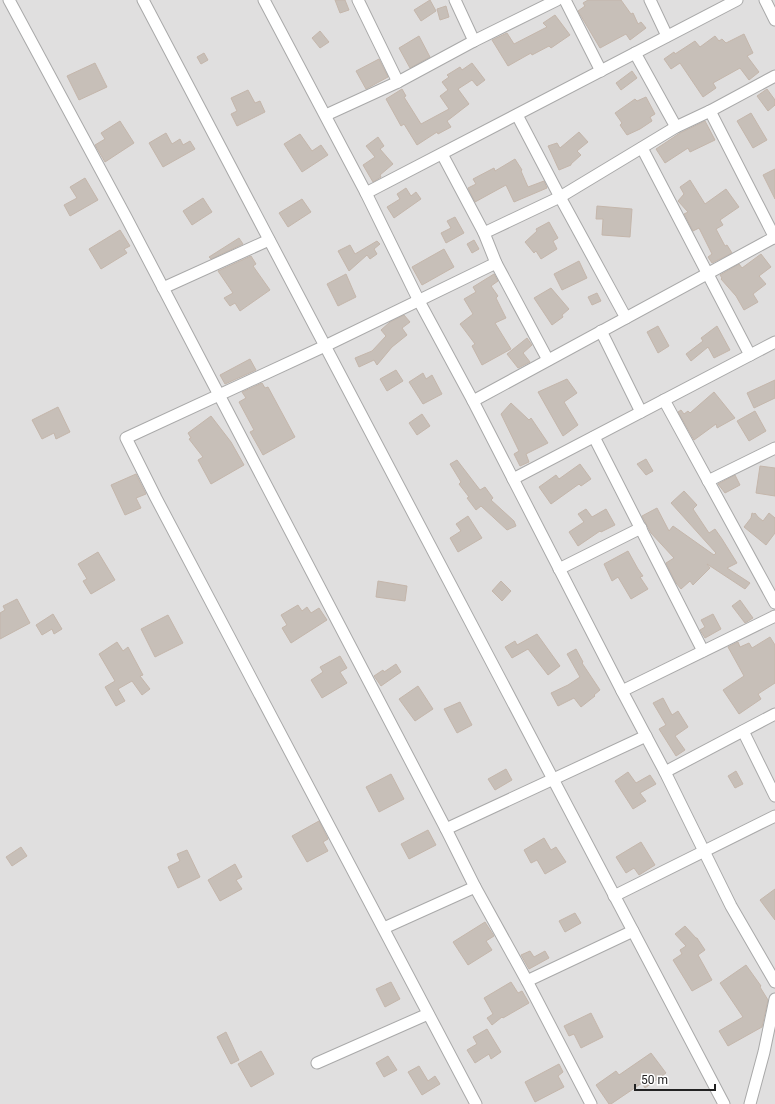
<svg xmlns="http://www.w3.org/2000/svg" width="775" height="1104" viewBox="0 0 775 1104" font-family="Roboto,sans-serif">
<rect width="100%" height="100%" fill="#f2efe9"/>
<rect fill="#e0dfdf" x="0" y="0" width="775" height="1104"/>
<g fill="#c7bfb8" stroke="#c4b6ab">
<polygon points="335,0 345,0 349,10 340,13"/>
<polygon points="430,0 436,11 421,21 414,10"/>
<polygon points="588,0 621,0 631,14 633,13 638,24 641,22 646,28 630,40 626,34 600,48 578,11 585,6 583,3"/>
<polygon points="446,6 449,17 440,20 437,9"/>
<polygon points="555,15 570,35 551,48 549,46 532,55 531,53 508,66 492,40 507,33 514,44 547,27 543,23"/>
<polygon points="320,31 329,42 320,48 312,38"/>
<polygon points="744,34 753,53 747,56 759,72 749,80 740,68 713,83 716,88 703,97 680,63 671,69 664,59 674,52 675,54 695,41 700,47 715,36 719,41 722,39 726,43"/>
<polygon points="419,36 430,57 410,68 399,48"/>
<polygon points="204,53 208,60 201,64 197,57"/>
<polygon points="379,59 388,77 366,89 356,71"/>
<polygon points="95,63 107,87 79,100 67,76"/>
<polygon points="472,63 485,80 477,86 472,80 458,89 469,104 447,121 451,127 438,134 437,132 417,145 404,124 401,126 386,99 402,89 406,96 404,97 421,124 449,109 440,96 448,90 442,82 449,77 447,75 460,67 462,70"/>
<polygon points="632,71 637,78 621,90 616,83"/>
<polygon points="767,89 775,100 775,105 768,111 757,96"/>
<polygon points="248,90 255,103 260,101 265,112 237,126 231,114 237,111 231,98"/>
<polygon points="646,97 655,114 650,117 652,121 640,129 627,135 620,125 622,123 615,113 635,99 637,101"/>
<polygon points="751,113 767,140 753,148 737,121"/>
<polygon points="120,121 134,143 105,162 95,145 105,139 101,133"/>
<polygon points="705,121 715,140 690,152 688,148 665,163 656,149 680,133"/>
<polygon points="579,132 588,142 577,151 581,155 571,164 571,165 559,170 548,146 557,143 560,148"/>
<polygon points="166,133 172,144 180,139 183,145 190,141 195,149 163,167 149,143"/>
<polygon points="300,134 312,151 321,145 328,155 302,172 284,144"/>
<polygon points="378,137 384,146 380,149 393,164 380,175 381,177 373,182 363,165 375,157 366,146"/>
<polygon points="515,159 522,170 521,171 528,187 544,181 547,188 514,202 506,185 475,202 468,188 476,184 473,179 494,168 495,171"/>
<polygon points="775,169 775,199 763,175"/>
<polygon points="85,178 98,200 70,216 64,205 77,198 70,187"/>
<polygon points="690,180 705,204 726,189 739,207 720,220 723,225 716,229 725,246 727,245 732,253 712,263 708,257 712,254 699,228 693,231 684,214 688,212 678,201 684,194 680,187"/>
<polygon points="406,188 411,196 416,192 421,199 394,218 387,207 400,199 397,194"/>
<polygon points="203,198 212,212 192,225 183,211"/>
<polygon points="302,199 311,212 288,227 279,213"/>
<polygon points="597,206 632,209 630,237 602,235 603,219 596,219"/>
<polygon points="455,217 464,233 446,243 441,233 451,228 447,221"/>
<polygon points="549,222 558,238 553,241 557,249 541,259 536,251 534,253 525,242 537,231 536,229"/>
<polygon points="120,230 130,246 124,249 127,253 101,269 89,249"/>
<polygon points="239,238 243,244 211,259 209,257"/>
<polygon points="474,240 479,249 472,253 467,244"/>
<polygon points="377,241 380,244 374,249 377,254 370,259 367,255 349,271 338,251 350,245 355,254"/>
<polygon points="444,249 454,267 422,285 412,267"/>
<polygon points="761,254 771,267 759,276 766,284 753,294 758,302 744,310 736,296 721,279 722,278 720,275 739,264 742,268"/>
<polygon points="251,256 256,264 253,266 270,290 240,311 235,303 230,306 224,298 233,293 218,271"/>
<polygon points="579,261 587,278 562,290 554,274"/>
<polygon points="346,274 356,297 338,306 327,284"/>
<polygon points="494,274 498,281 491,286 498,296 496,298 506,318 495,323 511,349 482,365 472,346 475,344 460,324 473,314 464,299 476,292 473,287"/>
<polygon points="551,288 569,309 562,315 563,317 552,325 534,298"/>
<polygon points="597,293 601,301 592,305 588,297"/>
<polygon points="404,315 410,322 402,328 407,335 392,347 377,365 374,360 359,367 355,358 372,351 386,336 381,330 390,322"/>
<polygon points="658,326 669,346 658,353 647,332"/>
<polygon points="717,326 730,350 714,358 708,347 691,361 686,354 703,341 701,338"/>
<polygon points="527,338 532,345 523,353 530,362 518,368 507,354"/>
<polygon points="250,359 256,370 225,384 220,375"/>
<polygon points="396,370 403,381 387,391 380,379"/>
<polygon points="423,373 426,379 432,375 442,394 423,404 409,382"/>
<polygon points="567,379 577,393 564,402 578,425 563,436 538,392"/>
<polygon points="775,380 775,398 754,408 747,393"/>
<polygon points="262,383 265,388 268,387 295,437 263,455 250,432 254,430 239,402 246,398 242,392"/>
<polygon points="714,392 735,418 717,428 716,424 694,440 678,412 681,410 684,414 688,411 690,413"/>
<polygon points="511,403 529,420 531,418 548,443 526,454 529,462 520,466 514,454 519,451 501,414"/>
<polygon points="58,407 70,432 56,439 54,433 42,439 32,420"/>
<polygon points="755,411 766,431 749,441 737,421"/>
<polygon points="422,414 430,426 417,435 409,423"/>
<polygon points="211,416 231,442 244,465 211,484 198,460 203,457 189,439 191,438 188,433"/>
<polygon points="646,459 653,471 646,475 637,464"/>
<polygon points="457,460 480,490 485,487 493,498 491,500 514,521 516,526 507,530 481,506 476,510 467,498 469,497 459,484 461,482 450,464"/>
<polygon points="580,464 591,479 581,486 579,484 551,504 539,487 556,475 559,479"/>
<polygon points="760,466 775,468 775,496 756,493"/>
<polygon points="136,474 146,494 136,498 141,508 125,515 111,485"/>
<polygon points="735,475 740,485 725,493 718,484"/>
<polygon points="684,491 697,505 693,509 709,533 715,529 722,539 737,563 727,568 750,583 745,589 707,564 710,568 693,585 690,581 681,589 676,583 666,563 674,558 651,533 642,516 657,508 669,531 673,526 714,555 716,553 671,503"/>
<polygon points="586,509 592,517 606,509 615,525 601,532 600,531 578,546 569,532 584,522 578,514"/>
<polygon points="752,513 754,514 755,513 758,517 763,521 769,513 775,518 775,533 766,545 744,527 751,518"/>
<polygon points="468,516 482,538 458,552 450,538 461,531 456,524"/>
<polygon points="628,551 638,569 643,576 640,577 648,589 631,599 618,577 612,581 604,564"/>
<polygon points="98,552 115,580 91,594 83,581 87,579 78,564"/>
<polygon points="378,581 407,586 405,601 376,597"/>
<polygon points="501,581 511,591 502,601 492,591"/>
<polygon points="17,599 30,623 0,639 0,613 5,610 3,606"/>
<polygon points="740,600 753,618 745,623 732,606"/>
<polygon points="298,605 302,611 307,607 311,613 319,608 327,620 291,643 282,628 287,625 281,615"/>
<polygon points="53,614 62,629 54,634 52,629 42,635 36,625"/>
<polygon points="713,614 721,629 705,638 700,630 705,627 701,620"/>
<polygon points="168,615 183,643 155,657 141,629"/>
<polygon points="537,634 560,666 548,675 528,649 512,658 505,647 515,641 517,645"/>
<polygon points="770,637 775,645 775,683 758,694 761,699 739,714 723,690 744,676 728,647 738,642 740,647 749,643 752,648"/>
<polygon points="117,642 123,651 128,647 143,675 140,676 150,689 142,695 132,681 118,689 125,701 116,706 105,687 115,681 99,654"/>
<polygon points="576,649 583,662 582,663 600,690 594,695 595,696 581,707 574,698 558,706 551,693 568,685 580,677 567,654"/>
<polygon points="340,656 347,668 340,672 347,683 322,698 311,680 323,672 320,667"/>
<polygon points="396,664 401,672 381,686 374,676 383,670 384,672"/>
<polygon points="418,686 433,709 415,721 399,699"/>
<polygon points="663,698 672,715 678,711 688,727 675,736 685,750 676,756 659,729 666,725 653,703"/>
<polygon points="460,702 472,725 457,733 444,709"/>
<polygon points="506,769 512,780 495,790 488,779"/>
<polygon points="736,771 743,784 735,788 728,776"/>
<polygon points="628,772 636,783 650,775 656,784 640,793 646,801 633,809 615,781"/>
<polygon points="391,774 404,799 379,812 366,787"/>
<polygon points="319,821 328,839 323,842 328,851 307,862 292,836"/>
<polygon points="428,830 436,845 409,859 401,844"/>
<polygon points="544,838 551,850 556,847 566,862 545,874 537,860 531,863 524,850"/>
<polygon points="641,842 655,865 639,875 634,868 626,873 616,857"/>
<polygon points="21,847 27,856 12,866 6,857"/>
<polygon points="187,850 200,877 178,888 168,867 180,861 177,854"/>
<polygon points="235,864 242,877 236,880 242,889 220,901 208,880"/>
<polygon points="775,889 775,920 760,900"/>
<polygon points="575,913 581,923 565,932 559,921"/>
<polygon points="485,922 494,936 486,941 492,950 468,965 453,942"/>
<polygon points="685,926 696,938 697,938 705,950 698,955 712,980 692,991 673,960 682,954 680,950 686,946 675,934"/>
<polygon points="530,951 534,957 545,951 549,958 529,969 521,955"/>
<polygon points="746,965 761,986 760,987 768,1000 762,1027 728,1046 719,1031 743,1017 720,983"/>
<polygon points="391,982 400,999 385,1007 376,989"/>
<polygon points="511,982 518,993 522,991 529,1003 503,1018 502,1017 492,1025 487,1018 493,1014 484,998"/>
<polygon points="591,1013 603,1037 581,1048 574,1034 569,1036 564,1026"/>
<polygon points="487,1029 501,1052 491,1059 489,1054 475,1063 467,1050 477,1044 473,1037"/>
<polygon points="226,1032 239,1060 231,1064 217,1037"/>
<polygon points="261,1051 274,1074 251,1087 238,1064"/>
<polygon points="651,1053 666,1073 645,1088 642,1083 611,1104 609,1104 596,1085 616,1071 619,1075"/>
<polygon points="388,1056 397,1070 384,1077 376,1063"/>
<polygon points="559,1064 563,1072 558,1076 564,1087 535,1102 525,1082"/>
<polygon points="419,1066 428,1081 435,1076 440,1084 422,1095 408,1072"/>
</g>
<g fill="none" stroke-linecap="round" stroke-linejoin="round">
<defs>
<g id="minor">
<polyline points="9,0 126,217 446,829 475,887 527,981 591,1104"/>
<polyline points="143,0 724,1104"/>
<polyline points="264,0 366,193 419,301 473,401 622,691 665,772 731,906 775,982"/>
<polyline points="358,0 398,82"/>
<polyline points="455,0 474,41"/>
<polyline points="565,0 601,71"/>
<polyline points="650,0 667,36"/>
<polyline points="765,0 775,20"/>
<polyline points="635,53 676,127"/>
<polyline points="710,111 775,238"/>
<polyline points="326,115 398,82 474,41 557,0"/>
<polyline points="517,115 560,197 626,318"/>
<polyline points="642,148 750,355"/>
<polyline points="442,154 484,233 496,263 548,360"/>
<polyline points="366,193 737,0"/>
<polyline points="484,233 560,197 676,127 710,111 775,76"/>
<polyline points="163,288 269,240"/>
<polyline points="601,331 641,412"/>
<polyline points="664,400 775,603"/>
<polyline points="473,401 775,237"/>
<polyline points="594,437 703,651"/>
<polyline points="513,479 775,342"/>
<polyline points="708,481 775,448"/>
<polyline points="559,569 641,528"/>
<polyline points="622,691 775,616"/>
<polyline points="743,731 775,796"/>
<polyline points="665,772 775,714"/>
<polyline points="446,829 646,736"/>
<polyline points="614,896 775,816"/>
<polyline points="384,928 475,887"/>
<polyline points="527,981 633,931"/>
<polyline points="317,1063 428,1014"/>
<polyline points="476,1104 156,498 126,438 325,346 496,263"/>
<polyline points="750,1104 764,1052 775,999"/>
</g>
</defs>
<use href="#minor" stroke="#a9a9a9" stroke-width="13"/>
<use href="#minor" stroke="#fff" stroke-width="11"/>
</g>
<path d="M635 1084v6h80v-6" fill="none" stroke="#222222" stroke-width="2"/>
<text x="641" y="1084" font-size="12" fill="#222222" stroke="#ffffff" stroke-width="3" paint-order="stroke">50 m</text>
</svg>
